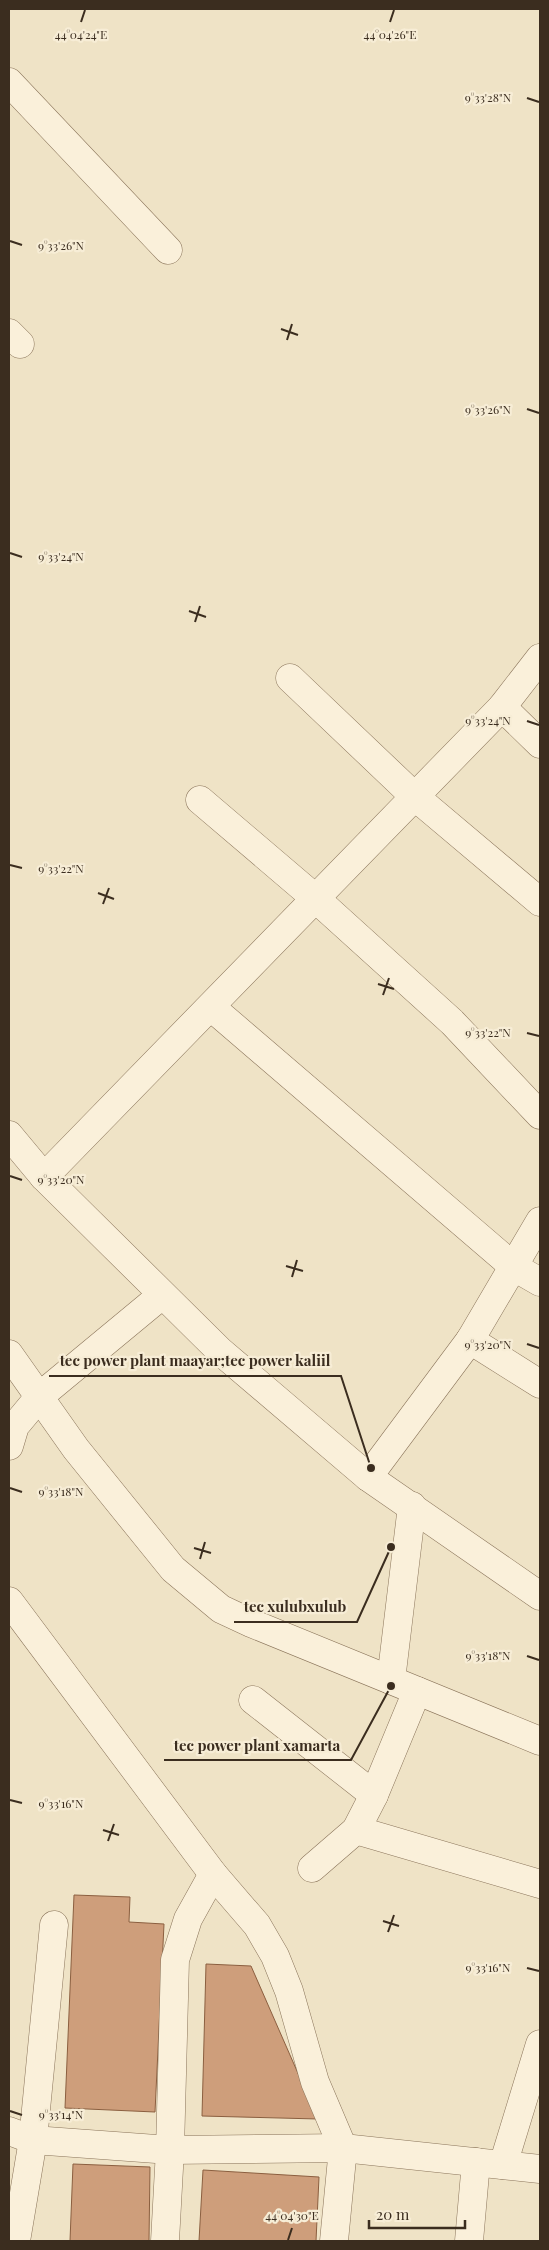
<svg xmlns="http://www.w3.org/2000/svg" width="549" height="2250" viewBox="0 0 549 2250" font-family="'Playfair Display',serif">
<rect width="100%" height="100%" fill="#efe3c6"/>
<g fill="#ce9e7b" stroke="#8b5f40">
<polygon points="74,1895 130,1897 129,1922 164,1924 155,2112 65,2108"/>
<polygon points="206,1964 251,1966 318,2119 202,2116"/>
<polygon points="73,2164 150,2167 149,2241 70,2241"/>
<polygon points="203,2170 319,2177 316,2241 199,2241"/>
</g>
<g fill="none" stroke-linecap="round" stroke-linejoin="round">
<defs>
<g id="street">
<polyline points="9,82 168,250"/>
<polyline points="9,333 20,344"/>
<polyline points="290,678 413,795 540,902"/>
<polyline points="502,707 540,658"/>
<polyline points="200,800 315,898 452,1022 540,1115"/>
<polyline points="211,1007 514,1267 540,1282"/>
<polyline points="9,1135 44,1177 220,1351 368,1477 540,1596"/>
<polyline points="44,1177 502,707 540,744"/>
<polyline points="470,1340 540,1384"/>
<polyline points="9,1354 76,1449 173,1569 221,1609 251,1623 540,1741"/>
<polyline points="9,1446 15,1426 40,1396 162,1295"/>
<polyline points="368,1477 470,1340 540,1221"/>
<polyline points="9,1601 213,1874 257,1925 275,1956 289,1991 315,2082 343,2148 334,2241"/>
<polyline points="391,1680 412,1506"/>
<polyline points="253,1700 374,1795"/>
<polyline points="356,1830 540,1884"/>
<polyline points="312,1868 356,1830 374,1795 417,1691"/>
<polyline points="9,2131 33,2140 170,2150 343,2148 540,2169"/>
<polyline points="503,2165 540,2044"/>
<polyline points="16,2241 33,2140 54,1925"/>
<polyline points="165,2241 170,2150 175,1960 188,1919 213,1874"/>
<polyline points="469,2241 476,2162"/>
</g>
</defs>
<use href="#street" stroke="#8b755b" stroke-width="29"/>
<use href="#street" stroke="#faf0da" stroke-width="28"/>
</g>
<path fill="none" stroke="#3b2d1f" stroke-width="2" d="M81 22 85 10M390 22 394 10M527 98 539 102M10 241 22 245M281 329 298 335M287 340 292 324M527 409 539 413M10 553 22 557M189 611 206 617M195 622 200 606M527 721 539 725M10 865 22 868M98 893 114 899M103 904 109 888M378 984 394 989M383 995 389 978M527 1033 539 1036M10 1176 22 1180M286 1266 303 1271M292 1277 297 1260M527 1344 539 1348M10 1488 22 1492M194 1548 211 1553M200 1559 205 1542M527 1656 539 1660M10 1800 22 1803M103 1830 119 1835M108 1841 114 1824M383 1921 399 1926M388 1932 394 1915M527 1968 539 1971M10 2111 22 2115M288 2240 292 2228"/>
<g font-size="12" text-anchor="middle" fill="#3b2d1f" stroke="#f7edd6" stroke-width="4.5" stroke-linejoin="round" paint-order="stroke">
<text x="81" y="39">44°04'24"E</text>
<text x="390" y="39">44°04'26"E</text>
<text x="488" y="102">9°33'28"N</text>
<text x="61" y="250">9°33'26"N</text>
<text x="488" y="414">9°33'26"N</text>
<text x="61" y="561">9°33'24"N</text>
<text x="488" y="725">9°33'24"N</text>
<text x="61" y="873">9°33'22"N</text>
<text x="488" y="1037">9°33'22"N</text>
<text x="61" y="1184">9°33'20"N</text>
<text x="488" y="1349">9°33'20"N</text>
<text x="61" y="1496">9°33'18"N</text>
<text x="488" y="1660">9°33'18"N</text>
<text x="61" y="1808">9°33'16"N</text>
<text x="488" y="1972">9°33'16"N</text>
<text x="61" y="2119">9°33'14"N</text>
<text x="292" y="2220">44°04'30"E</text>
</g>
<path fill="none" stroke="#3b2d1f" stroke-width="2" d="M371 1468L341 1376H49M391 1547L357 1622H234M391 1686L351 1760H164"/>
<g fill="#3b2d1f" stroke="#f7edd6" stroke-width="2">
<circle cx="371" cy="1468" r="5"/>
<circle cx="391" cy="1547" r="5"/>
<circle cx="391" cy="1686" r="5"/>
</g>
<g font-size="15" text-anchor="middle" font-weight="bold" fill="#3b2d1f" stroke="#f7edd6" stroke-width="4.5" stroke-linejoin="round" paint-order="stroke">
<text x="195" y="1366">tec power plant maayar;tec power kaliil</text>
<text x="295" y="1612">tec xulubxulub</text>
<text x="257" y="1751">tec power plant xamarta</text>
</g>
<rect width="549" height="2250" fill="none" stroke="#3b2d1f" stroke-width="20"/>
<path d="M369 2220v8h96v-8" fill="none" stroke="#3b2d1f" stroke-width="2.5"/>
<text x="376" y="2220" font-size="15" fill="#3b2d1f" stroke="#f7edd6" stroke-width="4" paint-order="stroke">20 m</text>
</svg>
